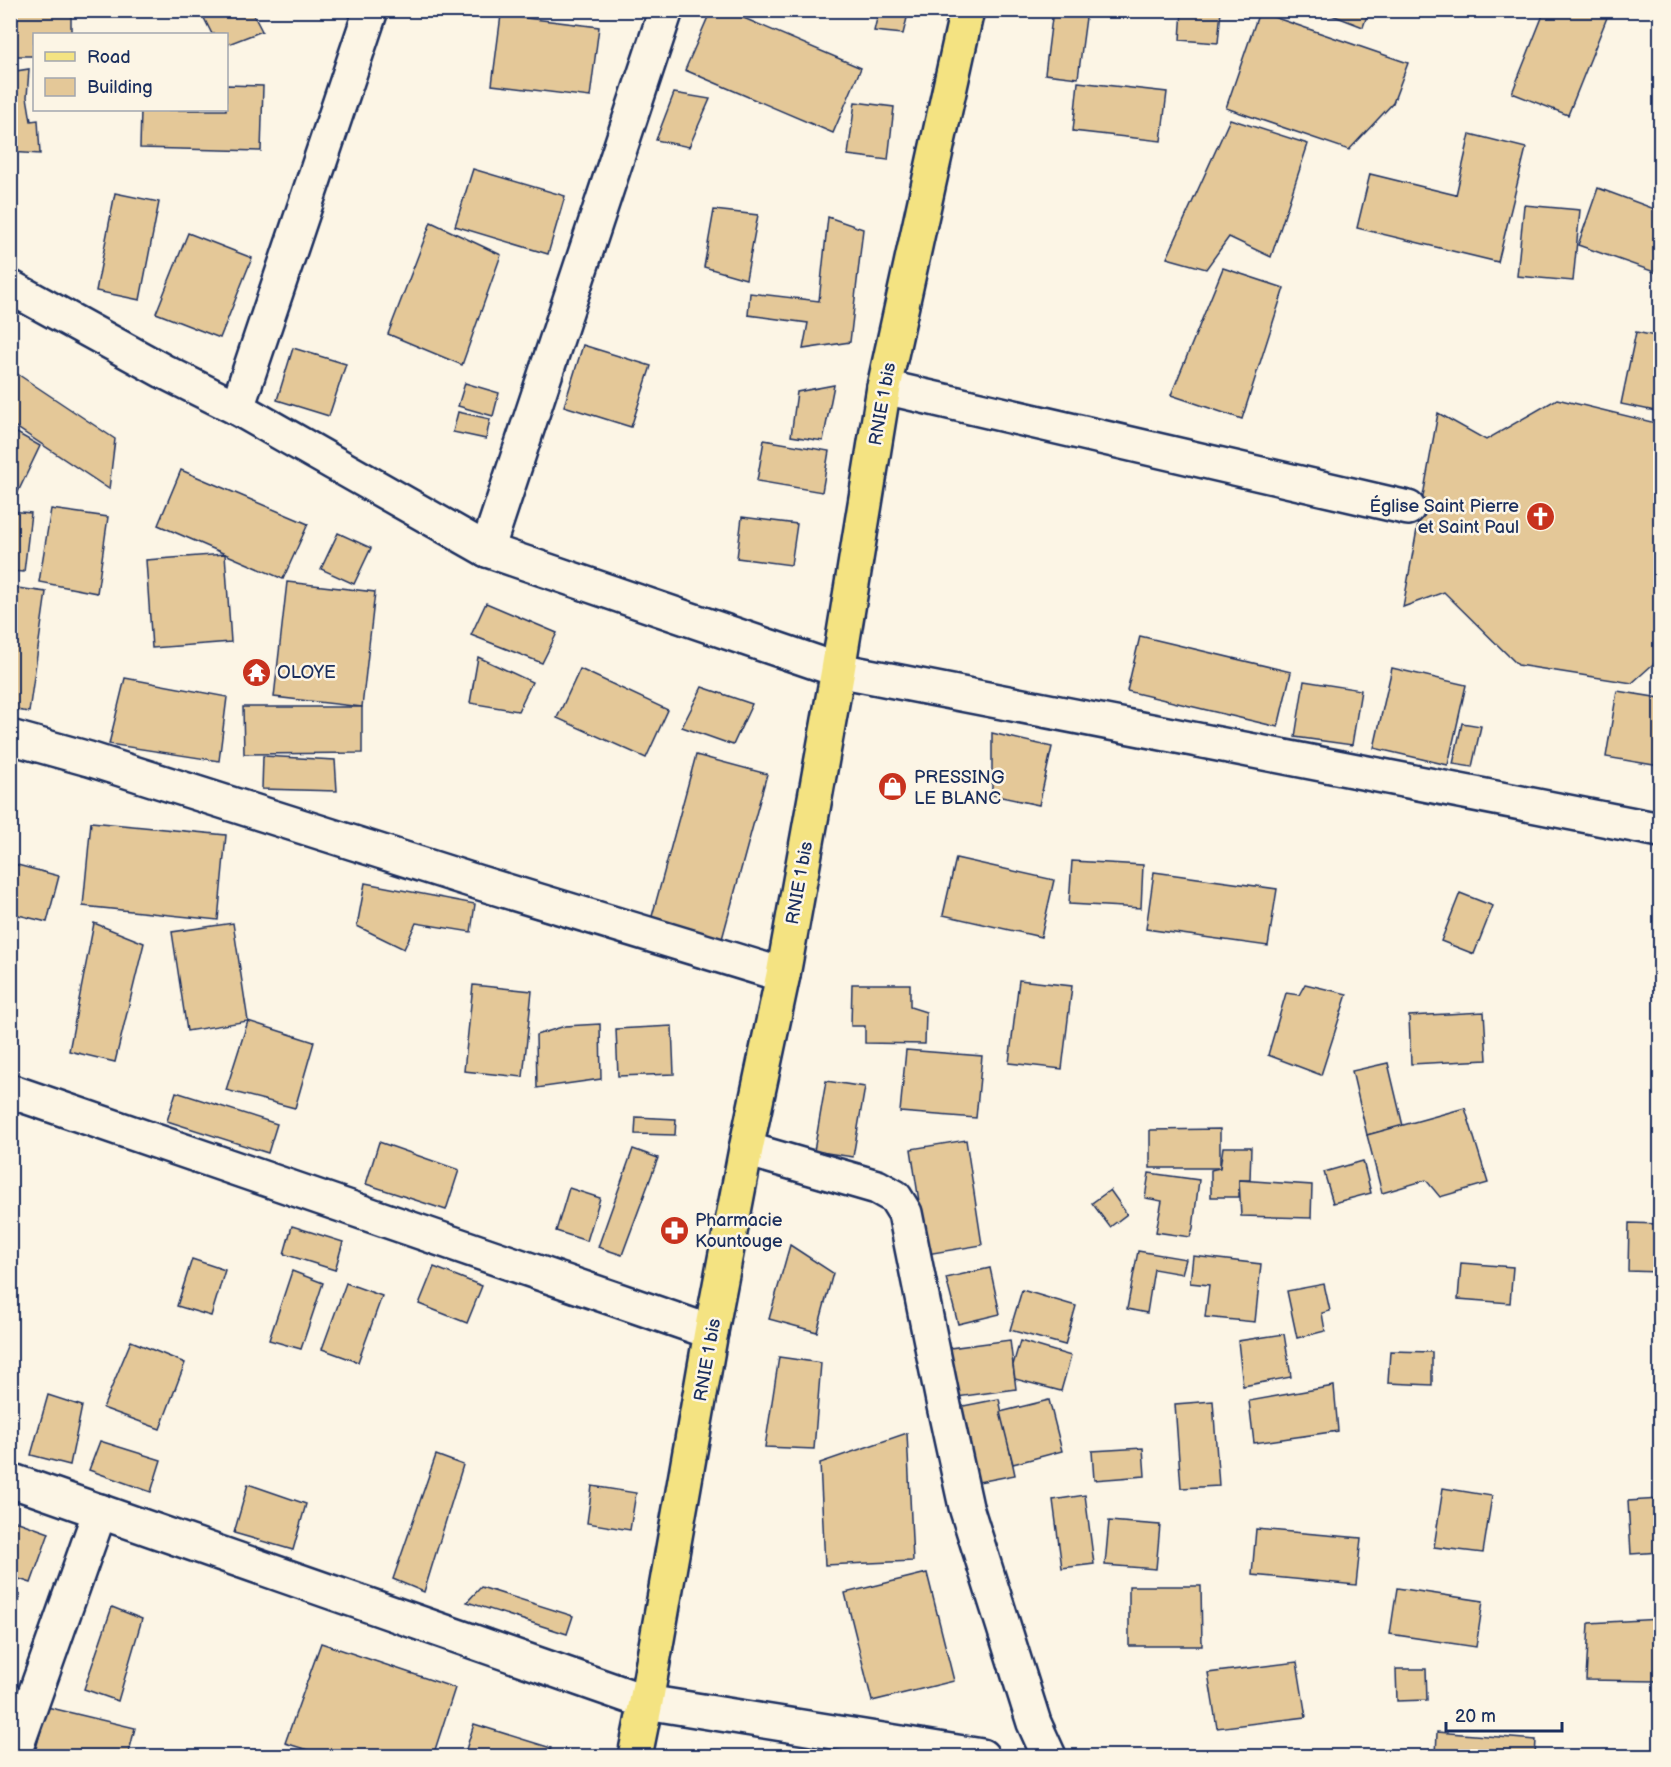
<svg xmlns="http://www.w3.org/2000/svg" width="1671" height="1767" viewBox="0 0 1671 1767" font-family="'Balsamiq Sans',sans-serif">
<rect width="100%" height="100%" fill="#fcf5e5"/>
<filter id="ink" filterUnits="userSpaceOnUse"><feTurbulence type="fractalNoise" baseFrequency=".0167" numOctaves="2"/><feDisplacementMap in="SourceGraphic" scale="12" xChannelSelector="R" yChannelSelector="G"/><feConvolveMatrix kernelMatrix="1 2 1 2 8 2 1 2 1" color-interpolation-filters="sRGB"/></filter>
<g filter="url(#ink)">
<g fill="#e4c898" stroke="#1b2f5e" stroke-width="1.5">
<polygon points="10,10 71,10 71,34 34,34 34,56 10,56"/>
<polygon points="200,10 251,10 262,31 226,45 226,34 212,34"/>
<polygon points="711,10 725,10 861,68 833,133 685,70"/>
<polygon points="879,10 909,10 903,34 874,31"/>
<polygon points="1053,10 1087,10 1078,78 1045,74"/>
<polygon points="1182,10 1221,10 1218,43 1180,40"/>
<polygon points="1319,10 1369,10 1363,27"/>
<polygon points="1545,10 1595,10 1608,15 1568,115 1512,93"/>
<polygon points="1259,12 1408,63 1393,103 1349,150 1226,108"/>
<polygon points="501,15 599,27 590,97 492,85"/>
<polygon points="29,69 27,97 31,121 38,120 40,154 10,152 10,72"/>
<polygon points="1078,82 1167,92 1161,141 1073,131"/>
<polygon points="226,85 263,86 261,151 140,148 141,110 226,110"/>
<polygon points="674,93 710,99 689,147 656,140"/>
<polygon points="855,102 894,107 888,160 848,155"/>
<polygon points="1230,119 1308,144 1271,257 1229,237 1206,269 1167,258"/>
<polygon points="1470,134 1526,148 1498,262 1357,228 1370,174 1456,195"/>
<polygon points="473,169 565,196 548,254 455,226"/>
<polygon points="1598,188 1660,211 1660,274 1578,245"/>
<polygon points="115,193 159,202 140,300 96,291"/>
<polygon points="1524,205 1580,210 1573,281 1517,276"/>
<polygon points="714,210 758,215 746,279 704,267"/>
<polygon points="828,217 863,229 850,342 803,349 808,323 748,315 750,293 819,301"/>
<polygon points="431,222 501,255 462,365 388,334"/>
<polygon points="188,233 252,258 220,338 156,313"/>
<polygon points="1223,268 1284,288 1242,419 1171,395"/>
<polygon points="1636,332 1660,337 1660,412 1621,404"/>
<polygon points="583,345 651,366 631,427 564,406"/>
<polygon points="293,348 346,364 329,416 277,400"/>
<polygon points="10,369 115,439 109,489 10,423"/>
<polygon points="465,383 499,393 493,416 458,406"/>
<polygon points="834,385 823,441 791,436 797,392"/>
<polygon points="1557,399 1660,424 1660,658 1632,683 1518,665 1444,592 1403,607 1438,413 1486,440"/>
<polygon points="458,412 490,419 486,439 453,432"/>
<polygon points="10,429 40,446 17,494 10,491"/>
<polygon points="764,440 829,451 822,492 757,481"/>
<polygon points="181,470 308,524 283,579 158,525"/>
<polygon points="51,509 108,517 97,593 39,582"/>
<polygon points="10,511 31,513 24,572 10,571"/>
<polygon points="742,517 797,524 791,565 737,558"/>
<polygon points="338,533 371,548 354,584 321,569"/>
<polygon points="225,554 231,642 152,648 146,560"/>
<polygon points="287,582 375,592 362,707 274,697"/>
<polygon points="10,587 46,592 29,712 10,709"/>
<polygon points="486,603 557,633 542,663 471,635"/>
<polygon points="1140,636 1291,672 1278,727 1127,691"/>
<polygon points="478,657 532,682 518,711 470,703"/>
<polygon points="1392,668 1466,685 1448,765 1374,748"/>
<polygon points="580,669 668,710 646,758 557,718"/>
<polygon points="125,678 227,697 219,761 109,744"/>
<polygon points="1304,681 1361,690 1352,745 1295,737"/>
<polygon points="702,687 752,704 733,745 682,727"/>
<polygon points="1617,691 1660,698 1660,766 1606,757"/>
<polygon points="243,707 362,707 362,753 244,754"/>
<polygon points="1462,723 1481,726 1472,767 1453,764"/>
<polygon points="992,733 1052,747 1039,805 992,795"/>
<polygon points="696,755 767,774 722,939 651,920"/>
<polygon points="263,756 335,760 337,791 262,789"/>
<polygon points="91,822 226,835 218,920 83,906"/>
<polygon points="956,858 1054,880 1041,937 943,915"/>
<polygon points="1072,861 1143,865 1141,908 1069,904"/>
<polygon points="10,863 59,876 47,922 10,913"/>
<polygon points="1154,872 1277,889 1268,946 1146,929"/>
<polygon points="365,883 475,904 471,932 416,923 404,949 357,926"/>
<polygon points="1460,893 1493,906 1474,954 1441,941"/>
<polygon points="94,923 144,943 115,1062 69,1051"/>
<polygon points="233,923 248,1021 187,1031 172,932"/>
<polygon points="1019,980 1072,986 1062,1069 1009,1063"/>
<polygon points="852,984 910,984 910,1007 926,1012 925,1044 865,1043 865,1026 851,1026"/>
<polygon points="1305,984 1347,994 1321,1075 1268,1055 1286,993 1299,995"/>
<polygon points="473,985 532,991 523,1077 464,1071"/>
<polygon points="1484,1012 1487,1060 1411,1064 1409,1016"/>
<polygon points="248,1021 314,1042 295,1108 226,1090"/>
<polygon points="600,1024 601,1079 537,1088 536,1035 565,1026"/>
<polygon points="672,1026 674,1074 618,1076 616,1029"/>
<polygon points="906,1050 982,1056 976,1118 900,1112"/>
<polygon points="1388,1063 1403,1126 1367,1135 1352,1071"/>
<polygon points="826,1081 865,1087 853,1157 814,1151"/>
<polygon points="176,1092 277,1124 268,1153 167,1121"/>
<polygon points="1465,1108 1488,1183 1440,1197 1426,1180 1382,1193 1367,1135"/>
<polygon points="636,1117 676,1119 675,1135 635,1134"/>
<polygon points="1220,1129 1220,1168 1150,1168 1150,1130"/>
<polygon points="966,1140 982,1245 927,1254 911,1149"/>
<polygon points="379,1142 459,1170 446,1210 366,1184"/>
<polygon points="1223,1147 1251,1147 1250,1180 1239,1180 1239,1197 1211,1197 1211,1170 1220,1168"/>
<polygon points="633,1149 658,1158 622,1255 598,1247"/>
<polygon points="1363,1161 1371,1193 1333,1203 1324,1172"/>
<polygon points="1149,1173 1199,1180 1193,1228 1190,1237 1156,1232 1162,1201 1145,1198"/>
<polygon points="1239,1180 1312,1185 1311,1218 1241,1216"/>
<polygon points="569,1188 600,1198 587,1241 556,1231"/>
<polygon points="1110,1190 1127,1214 1110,1227 1092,1203"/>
<polygon points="1629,1223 1660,1224 1660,1272 1628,1271"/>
<polygon points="292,1226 343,1242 335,1270 284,1254"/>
<polygon points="790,1245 833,1273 817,1332 769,1319"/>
<polygon points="1138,1251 1186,1259 1182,1274 1154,1269 1147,1313 1127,1309"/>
<polygon points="1193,1256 1261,1264 1255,1322 1205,1317 1209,1285 1190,1283"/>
<polygon points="192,1259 225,1270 211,1316 177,1306"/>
<polygon points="1461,1263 1513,1267 1510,1303 1458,1299"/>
<polygon points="434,1267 482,1286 467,1323 419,1304"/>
<polygon points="990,1268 1000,1314 958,1324 946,1278"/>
<polygon points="292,1271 323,1283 301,1349 269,1340"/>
<polygon points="346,1283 382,1296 358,1362 322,1349"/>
<polygon points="1324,1284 1330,1311 1322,1313 1325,1331 1297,1338 1287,1291"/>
<polygon points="1022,1290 1076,1306 1065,1345 1010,1330"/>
<polygon points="1284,1334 1291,1377 1243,1386 1238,1341"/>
<polygon points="1010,1340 1016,1389 957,1397 950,1348"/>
<polygon points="131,1341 185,1363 160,1429 103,1408"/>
<polygon points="1020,1341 1071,1356 1061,1391 1015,1379 1013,1365"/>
<polygon points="1390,1351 1432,1352 1432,1385 1388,1383"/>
<polygon points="779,1357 821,1363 814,1449 765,1447"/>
<polygon points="1334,1386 1338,1431 1254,1443 1249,1401"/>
<polygon points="48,1395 82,1406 70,1465 31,1455"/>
<polygon points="999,1399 1015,1475 968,1484 953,1408"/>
<polygon points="1049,1400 1062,1451 1013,1464 1000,1412"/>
<polygon points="1213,1401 1219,1486 1181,1488 1175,1404"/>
<polygon points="907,1433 913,1561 825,1565 820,1463"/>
<polygon points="100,1441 161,1460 151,1492 89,1470"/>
<polygon points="1143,1448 1145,1476 1094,1480 1092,1451"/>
<polygon points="436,1455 463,1465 424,1592 393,1579"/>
<polygon points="248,1484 306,1504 293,1550 234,1533"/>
<polygon points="592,1486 636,1493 630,1530 587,1523"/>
<polygon points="1443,1488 1492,1496 1483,1553 1434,1547"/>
<polygon points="1085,1495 1094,1564 1062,1568 1053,1500"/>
<polygon points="1660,1499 1660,1552 1631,1554 1628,1501"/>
<polygon points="10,1519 49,1533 31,1583 10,1576"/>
<polygon points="1109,1521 1160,1525 1156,1569 1105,1565"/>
<polygon points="1256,1529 1361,1538 1356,1585 1252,1575"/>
<polygon points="927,1573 954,1681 872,1701 845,1593"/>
<polygon points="1129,1586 1201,1586 1202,1646 1129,1646"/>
<polygon points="481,1587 573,1616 567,1634 467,1602"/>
<polygon points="1397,1588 1483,1601 1476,1647 1390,1634"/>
<polygon points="10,1592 20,1595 10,1630"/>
<polygon points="112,1607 142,1619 118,1701 84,1689"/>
<polygon points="1660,1619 1657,1681 1586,1680 1589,1623"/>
<polygon points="321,1643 455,1688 433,1756 327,1756 285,1743"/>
<polygon points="1297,1662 1306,1717 1217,1728 1208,1673"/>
<polygon points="1396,1669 1426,1669 1427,1700 1397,1701"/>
<polygon points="47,1707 135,1728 128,1756 34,1756"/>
<polygon points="474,1724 551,1748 548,1756 464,1756"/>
<polygon points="1437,1732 1536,1740 1535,1756 1436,1756"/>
</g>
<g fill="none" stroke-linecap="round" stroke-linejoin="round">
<defs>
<g id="minor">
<polyline points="10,287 163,371 237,408 487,550 838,670 1660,830"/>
<polyline points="884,387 1408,508"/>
<polyline points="237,408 371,10"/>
<polyline points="487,550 666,10"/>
<polyline points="10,737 89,759 477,882 783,975"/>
<polyline points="10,1091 711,1332"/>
<polyline points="746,1149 877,1187 895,1197 905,1213 944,1406 966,1507 1034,1723 1049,1756"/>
<polyline points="10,1480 646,1702 982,1756"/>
<polyline points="13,1756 100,1511"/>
</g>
<polyline id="major" points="635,1756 646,1702 711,1332 746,1149 783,975 838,670 884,387 967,10"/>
</defs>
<use href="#minor" stroke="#1b2f5e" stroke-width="38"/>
<use href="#major" stroke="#1b2f5e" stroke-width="38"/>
<use href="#minor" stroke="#fcf5e5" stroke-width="33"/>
<use href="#major" stroke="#f4e382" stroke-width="33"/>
</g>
</g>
<defs>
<symbol id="church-disc" viewBox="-11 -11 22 22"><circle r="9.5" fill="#c8321e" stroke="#fcf5e5"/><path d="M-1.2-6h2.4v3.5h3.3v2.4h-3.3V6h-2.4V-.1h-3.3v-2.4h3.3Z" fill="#fff"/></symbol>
<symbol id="temple-disc" viewBox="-11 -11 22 22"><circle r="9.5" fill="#c8321e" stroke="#fcf5e5"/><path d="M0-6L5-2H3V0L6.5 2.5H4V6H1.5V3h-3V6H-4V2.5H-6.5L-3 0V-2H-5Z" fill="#fff"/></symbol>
<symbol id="shop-disc" viewBox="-11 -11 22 22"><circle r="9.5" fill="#c8321e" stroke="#fcf5e5"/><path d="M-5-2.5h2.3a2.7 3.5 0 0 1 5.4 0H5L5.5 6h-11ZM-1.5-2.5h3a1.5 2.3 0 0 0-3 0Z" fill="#fff"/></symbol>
<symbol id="pharmacy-disc" viewBox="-11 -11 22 22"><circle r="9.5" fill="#c8321e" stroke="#fcf5e5"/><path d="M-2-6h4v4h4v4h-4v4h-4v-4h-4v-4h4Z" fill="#fff"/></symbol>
</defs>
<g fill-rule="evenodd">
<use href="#church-disc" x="1524" y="500" width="33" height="33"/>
<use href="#temple-disc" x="240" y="656" width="33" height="33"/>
<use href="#shop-disc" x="876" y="770" width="33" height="33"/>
<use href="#pharmacy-disc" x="658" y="1214" width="33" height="33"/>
</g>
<g text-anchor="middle" stroke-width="5" stroke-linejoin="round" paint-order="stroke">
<g font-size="18" fill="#1b2f5e" stroke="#fcf5e5">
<text transform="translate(882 404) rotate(-80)" y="6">RNIE 1 bis</text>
<text transform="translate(799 883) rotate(-80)" y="6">RNIE 1 bis</text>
<text transform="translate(707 1360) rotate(-80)" y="6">RNIE 1 bis</text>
</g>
<g font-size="18" fill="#1b2f5e" stroke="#fcf5e5" text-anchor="start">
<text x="1519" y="512" text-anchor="end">Église Saint Pierre<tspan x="1519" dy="21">et Saint Paul</tspan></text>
<text x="277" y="678">OLOYE</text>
<text x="914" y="783">PRESSING<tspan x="914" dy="21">LE BLANC</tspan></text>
<text x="695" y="1226">Pharmacie<tspan x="695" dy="21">Kountouge</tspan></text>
</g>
</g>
<rect width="1671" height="1767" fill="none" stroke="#fcf5e5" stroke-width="36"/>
<rect x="18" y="18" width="1635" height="1731" fill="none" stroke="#1b2f5e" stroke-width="2" filter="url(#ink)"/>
<rect x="33" y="33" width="195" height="78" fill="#fcf5e5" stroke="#a2a6af" stroke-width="1.5"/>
<rect x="45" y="52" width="30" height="9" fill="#f4e382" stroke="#a2a6af" stroke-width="1.5"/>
<text x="87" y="63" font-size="18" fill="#1b2f5e">Road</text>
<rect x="45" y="78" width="30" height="18" fill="#e4c898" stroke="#a2a6af" stroke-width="1.5"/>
<text x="87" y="93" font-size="18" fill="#1b2f5e">Building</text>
<path d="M1446 1722v9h116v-9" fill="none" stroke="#1b2f5e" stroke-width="3"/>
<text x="1455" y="1722" font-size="18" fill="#1b2f5e" stroke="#fcf5e5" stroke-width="4.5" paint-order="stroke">20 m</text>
</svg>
